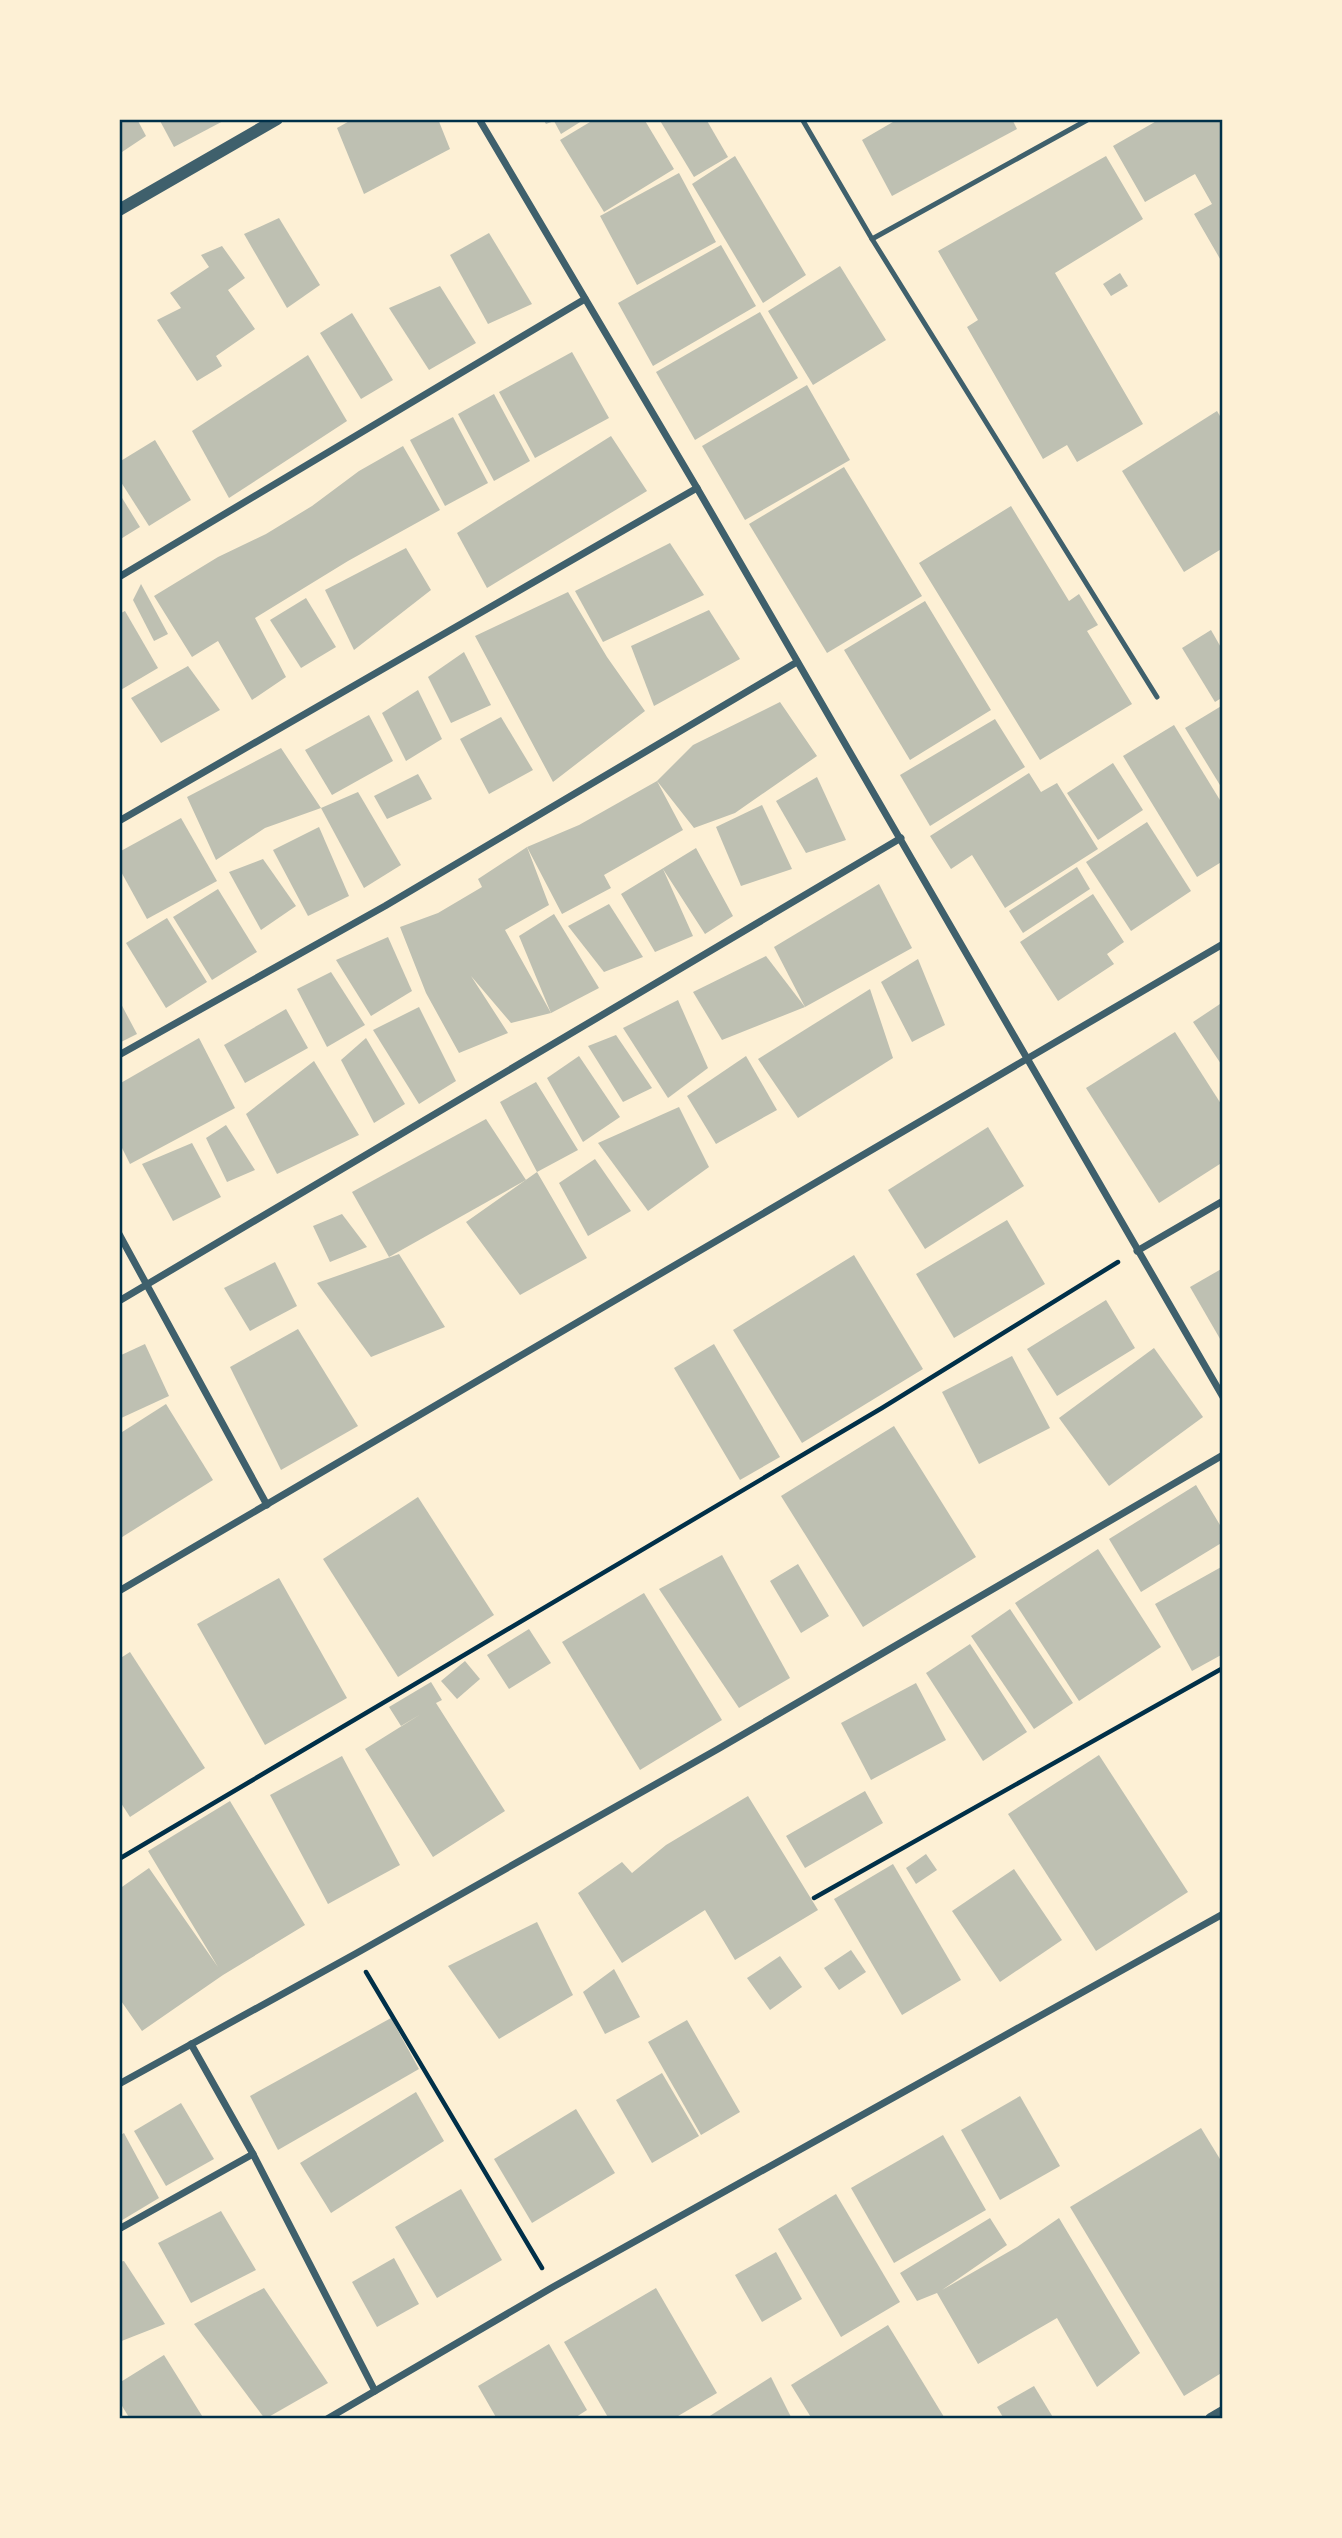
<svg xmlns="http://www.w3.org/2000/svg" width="1342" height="2538" viewBox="0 0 1342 2538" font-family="Literata,serif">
<rect width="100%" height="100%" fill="#fdf0d5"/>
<g fill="#bec0b2">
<polygon points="119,119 137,119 146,136 119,154"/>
<polygon points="159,119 227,119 174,147"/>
<polygon points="353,119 438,119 450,149 364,194 337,128"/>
<polygon points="543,119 585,119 561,134 554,121 546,124"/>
<polygon points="595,119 644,119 674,169 604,212 560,140"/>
<polygon points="659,119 706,119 728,157 694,177"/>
<polygon points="898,119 1012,119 1017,129 892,196 862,140"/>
<polygon points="1160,119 1223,119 1223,264 1194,214 1212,204 1195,174 1145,202 1113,146"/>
<polygon points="735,156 806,275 763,303 692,184"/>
<polygon points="1106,156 1143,219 1055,273 1143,424 1077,462 1067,445 1043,459 967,327 978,320 938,251"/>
<polygon points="679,173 716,242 637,285 600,216"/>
<polygon points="279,218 320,285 287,308 244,234"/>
<polygon points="489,233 532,304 488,324 450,255"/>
<polygon points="721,245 756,306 653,366 618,303"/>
<polygon points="222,246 245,278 228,290 255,329 216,356 222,366 197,381 157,320 181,308 170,293 209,267 201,255"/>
<polygon points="840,266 886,340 813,385 768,311"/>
<polygon points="1120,273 1128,286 1111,296 1103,284"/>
<polygon points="440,286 476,343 429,370 389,308"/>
<polygon points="760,312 798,378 695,440 656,372"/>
<polygon points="352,313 393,380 361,399 320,333"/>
<polygon points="572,352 609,418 535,458 499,392"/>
<polygon points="308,355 347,421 229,498 192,431"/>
<polygon points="807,385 850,460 745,520 702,446"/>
<polygon points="494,394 530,461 494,481 458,414"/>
<polygon points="1217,411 1223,421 1223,548 1184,572 1122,471"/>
<polygon points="453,417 488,483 445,506 410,440"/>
<polygon points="611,436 647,491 487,588 457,533"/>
<polygon points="155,440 191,500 149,526 119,479 119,462"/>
<polygon points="403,446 440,510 348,561 255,618 286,677 252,700 218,641 192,657 154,596 218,557 266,534 312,506 359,471"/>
<polygon points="844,467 922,596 827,653 749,524"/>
<polygon points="119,493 140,527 119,540"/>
<polygon points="1011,506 1069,601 1079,594 1098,625 1087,631 1132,704 1040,760 919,563"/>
<polygon points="670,543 704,595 603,642 575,591"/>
<polygon points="406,548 431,590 354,650 325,590"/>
<polygon points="141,584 168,634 154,641 133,600"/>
<polygon points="568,592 607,657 645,711 553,782 475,636"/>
<polygon points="306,598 336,647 301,668 270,620"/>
<polygon points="925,601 991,710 910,760 844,650"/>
<polygon points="709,610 740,659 654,706 631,646"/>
<polygon points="125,611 158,668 119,691 119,614"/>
<polygon points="1211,630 1223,651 1223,697 1215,702 1182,648"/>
<polygon points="464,652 491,705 451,723 428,677"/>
<polygon points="188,666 220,710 161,743 131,698"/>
<polygon points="418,690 442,739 406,761 382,713"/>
<polygon points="780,702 817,756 735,813 694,828 657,781 683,830 604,875 611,888 562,914 527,847 579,825 657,781 693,745"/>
<polygon points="1223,705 1223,790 1185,728"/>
<polygon points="369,715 393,761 332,795 305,750"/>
<polygon points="501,717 533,770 489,794 460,739"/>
<polygon points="995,719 1025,767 930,826 900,775"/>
<polygon points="1174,725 1223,805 1223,861 1197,877 1123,756"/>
<polygon points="281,748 321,808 265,828 216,860 187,797"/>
<polygon points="1113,763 1143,810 1098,840 1067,793"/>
<polygon points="1029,773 1041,792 1057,783 1098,849 1005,908 972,855 951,869 930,836"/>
<polygon points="418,774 432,799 387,819 374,796"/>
<polygon points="817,777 846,840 806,853 776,801"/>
<polygon points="358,792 401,865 364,888 321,808"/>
<polygon points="762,805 792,869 741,886 716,827"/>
<polygon points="181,818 217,881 147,919 119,868 119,852"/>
<polygon points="1147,822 1191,891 1131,931 1086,862"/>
<polygon points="319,827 349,896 308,916 273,850"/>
<polygon points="527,847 549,905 505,930 551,1013 511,1023 471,976 508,1033 459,1053 426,993 400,927 438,913 482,887 478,879"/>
<polygon points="696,848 733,916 705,934 663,869 693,936 655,952 621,894"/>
<polygon points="263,859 296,906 261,930 229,872"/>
<polygon points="1077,867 1090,889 1023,933 1009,911"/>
<polygon points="879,884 912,948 805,1007 774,947"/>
<polygon points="218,889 257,952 212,980 173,917"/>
<polygon points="1093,894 1124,942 1107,954 1114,964 1058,1001 1020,942"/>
<polygon points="609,904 643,957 604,972 568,926"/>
<polygon points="554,914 599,988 551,1013 519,936"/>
<polygon points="167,918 207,982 166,1008 126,943"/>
<polygon points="388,937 412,991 371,1016 336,960"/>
<polygon points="766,956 805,1007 722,1040 693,992"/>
<polygon points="918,959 945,1025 912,1042 881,982"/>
<polygon points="331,972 365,1025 327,1047 297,989"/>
<polygon points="870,989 893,1058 798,1118 758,1059"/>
<polygon points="119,1000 137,1034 119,1043"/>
<polygon points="678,1000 708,1068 668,1098 623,1028"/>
<polygon points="1223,1002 1223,1067 1193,1022"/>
<polygon points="419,1007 456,1081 419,1104 373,1030"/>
<polygon points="286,1009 308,1048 245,1083 224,1045"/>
<polygon points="1175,1032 1223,1107 1223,1162 1159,1203 1086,1088"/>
<polygon points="616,1035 652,1088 623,1102 588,1046"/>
<polygon points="199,1038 235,1108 130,1164 119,1142 119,1084"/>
<polygon points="366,1038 405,1104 374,1123 341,1060"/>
<polygon points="579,1056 620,1117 583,1142 547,1078"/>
<polygon points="746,1056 777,1110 716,1144 687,1096"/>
<polygon points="314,1061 359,1135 277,1174 246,1114"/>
<polygon points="536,1082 578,1150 537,1172 587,1258 520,1295 466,1222 537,1172 500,1102"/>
<polygon points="679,1107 709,1167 648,1211 598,1143"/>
<polygon points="486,1119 526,1180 389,1257 352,1192"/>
<polygon points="226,1125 255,1170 227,1182 206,1138"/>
<polygon points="988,1127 1024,1186 925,1249 888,1190"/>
<polygon points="192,1143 221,1197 173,1221 142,1164"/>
<polygon points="595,1159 631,1211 588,1236 559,1183"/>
<polygon points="342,1214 367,1247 330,1262 313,1226"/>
<polygon points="1007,1220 1045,1284 954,1338 916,1274"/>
<polygon points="399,1254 445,1327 371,1357 317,1283"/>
<polygon points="854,1255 923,1369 802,1443 733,1330"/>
<polygon points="275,1262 297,1306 250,1331 224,1288"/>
<polygon points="1223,1268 1223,1344 1190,1287"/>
<polygon points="1106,1300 1135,1348 1057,1396 1027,1349"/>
<polygon points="298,1329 358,1426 281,1470 230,1367"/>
<polygon points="145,1344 169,1396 119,1419 119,1356"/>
<polygon points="714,1344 780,1457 740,1480 674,1368"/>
<polygon points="1154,1348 1203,1417 1109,1486 1059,1418"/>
<polygon points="1012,1356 1050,1428 979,1464 942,1392"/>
<polygon points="166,1404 213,1480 119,1539 119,1434"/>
<polygon points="894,1426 976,1557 863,1627 781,1496"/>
<polygon points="1196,1485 1223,1530 1223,1542 1141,1592 1109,1539"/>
<polygon points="418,1497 494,1615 398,1677 323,1559"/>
<polygon points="1098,1549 1161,1647 1079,1701 1015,1603"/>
<polygon points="722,1555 790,1678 739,1708 659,1589"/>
<polygon points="798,1564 829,1616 801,1633 770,1581"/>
<polygon points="1223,1566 1223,1654 1192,1671 1155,1604"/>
<polygon points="279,1578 347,1698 265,1745 197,1624"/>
<polygon points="644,1593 722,1720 640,1770 562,1642"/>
<polygon points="1010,1609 1073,1703 1034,1729 971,1636"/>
<polygon points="529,1629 551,1663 509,1689 487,1655"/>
<polygon points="970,1644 1027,1732 983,1761 926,1673"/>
<polygon points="130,1652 205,1768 130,1817 119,1800 119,1659"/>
<polygon points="465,1661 480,1679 457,1699 441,1681"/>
<polygon points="431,1682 442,1700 436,1703 505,1811 433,1857 365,1749 421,1714 401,1726 389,1707"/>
<polygon points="916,1683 946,1740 871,1780 841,1723"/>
<polygon points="1099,1755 1188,1892 1096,1951 1008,1814"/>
<polygon points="342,1756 400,1865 328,1904 270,1795"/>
<polygon points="865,1791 883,1823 805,1868 786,1836"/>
<polygon points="748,1796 818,1910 735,1960 705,1910 622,1963 578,1893 622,1862 632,1873 666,1845"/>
<polygon points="230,1801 305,1925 223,1975 142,2031 119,1998 119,1889 149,1868 218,1967 148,1851"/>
<polygon points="926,1854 937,1870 916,1884 906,1868"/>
<polygon points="893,1864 961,1980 902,2015 834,1899"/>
<polygon points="1014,1869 1062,1940 1000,1982 952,1911"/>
<polygon points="537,1922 573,1995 499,2039 448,1966"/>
<polygon points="851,1950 866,1972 839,1990 824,1968"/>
<polygon points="780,1956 802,1987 770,2010 747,1978"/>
<polygon points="614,1969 640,2017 605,2034 583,1992"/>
<polygon points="391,2018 419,2069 278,2150 250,2096"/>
<polygon points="687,2020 740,2112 701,2135 648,2042"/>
<polygon points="662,2073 699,2136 652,2163 616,2100"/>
<polygon points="416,2092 444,2141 331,2213 300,2163"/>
<polygon points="1020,2096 1060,2166 1000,2200 961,2130"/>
<polygon points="181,2103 214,2159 166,2186 134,2131"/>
<polygon points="576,2109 615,2173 532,2223 494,2159"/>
<polygon points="1201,2128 1223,2164 1223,2372 1184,2396 1070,2207"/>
<polygon points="124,2133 159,2198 119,2222 119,2136"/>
<polygon points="943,2135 986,2210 894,2263 851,2188"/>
<polygon points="461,2189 502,2260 437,2298 395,2227"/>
<polygon points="836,2194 900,2302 841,2337 778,2229"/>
<polygon points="221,2211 256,2270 191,2303 158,2243"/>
<polygon points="990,2218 1007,2245 942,2290 1017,2247 1059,2218 1140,2353 1097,2387 1057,2318 978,2364 937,2293 917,2301 900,2273"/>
<polygon points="776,2252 802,2299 762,2322 735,2275"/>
<polygon points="394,2258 419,2304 377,2327 352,2282"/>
<polygon points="124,2261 165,2324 119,2342 119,2262"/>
<polygon points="264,2288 328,2383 265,2419 194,2324"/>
<polygon points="656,2288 717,2393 673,2419 609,2419 564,2342"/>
<polygon points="888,2325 944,2417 812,2419 791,2385"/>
<polygon points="549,2344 587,2410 573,2419 497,2419 478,2386"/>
<polygon points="164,2355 204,2419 130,2419 119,2401 119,2383"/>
<polygon points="771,2377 792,2419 705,2419"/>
<polygon points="1034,2386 1054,2419 1004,2419 997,2407"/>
</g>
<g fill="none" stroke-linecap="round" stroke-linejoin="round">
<g stroke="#003049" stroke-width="4.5">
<polyline points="119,1859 882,1408 1118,1262"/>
<polyline points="814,1898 1223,1668"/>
<polyline points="366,1972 542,2268"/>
</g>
<g stroke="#3f606c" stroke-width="5">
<polyline points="802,119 872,239 1157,697"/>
<polyline points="872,239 1089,119"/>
</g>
<g stroke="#3f606c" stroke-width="7">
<polyline points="479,119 697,488 1223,1397"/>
<polyline points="119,577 585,299"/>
<polyline points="119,821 697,488"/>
<polyline points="119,1055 385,906 797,662"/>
<polyline points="119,1234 267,1505"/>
<polyline points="1137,1251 1223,1201"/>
<polyline points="119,1301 901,838"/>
<polyline points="119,1591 1223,944"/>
<polyline points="191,2044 253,2154 375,2391"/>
<polyline points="119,2084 355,1954 718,1749 1223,1455"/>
<polyline points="119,2229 253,2154"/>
<polyline points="327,2419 553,2287 1223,1914"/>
</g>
<g stroke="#3f606c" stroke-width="12">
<polyline points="119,210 277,119"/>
<polyline points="1211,2419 1223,2412"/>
</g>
</g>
<rect width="1342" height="2538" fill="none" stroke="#fdf0d5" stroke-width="242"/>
<rect x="121" y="121" width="1100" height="2296" fill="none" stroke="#003049" stroke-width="2.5"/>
</svg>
